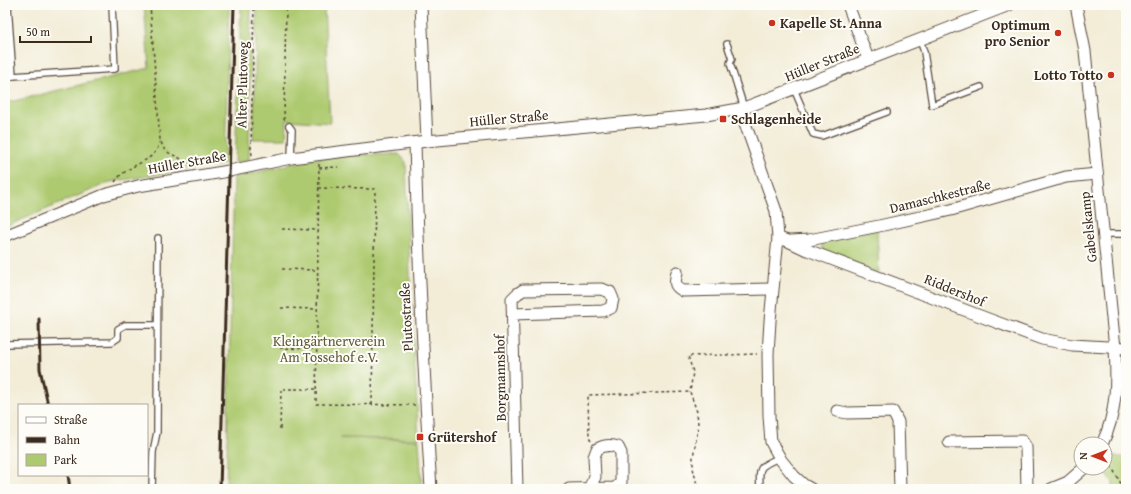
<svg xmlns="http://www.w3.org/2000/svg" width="1131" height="494" viewBox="0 0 1131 494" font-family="'Gentium Book Plus',serif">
<rect width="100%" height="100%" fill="#fdfcf7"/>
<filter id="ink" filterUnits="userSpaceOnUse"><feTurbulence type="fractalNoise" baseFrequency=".025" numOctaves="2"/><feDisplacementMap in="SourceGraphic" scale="8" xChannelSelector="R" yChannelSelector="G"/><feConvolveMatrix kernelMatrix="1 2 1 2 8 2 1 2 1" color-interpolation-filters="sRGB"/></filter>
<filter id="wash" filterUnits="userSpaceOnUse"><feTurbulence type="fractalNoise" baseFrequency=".012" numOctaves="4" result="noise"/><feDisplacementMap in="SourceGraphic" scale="16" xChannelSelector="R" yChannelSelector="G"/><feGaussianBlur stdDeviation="0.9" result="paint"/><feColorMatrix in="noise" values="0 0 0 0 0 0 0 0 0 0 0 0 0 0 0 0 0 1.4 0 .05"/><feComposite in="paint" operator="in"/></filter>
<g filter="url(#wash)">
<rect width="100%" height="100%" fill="#f3edd8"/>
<g fill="#aeca70" stroke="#747a47">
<polygon points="144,5 229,5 225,164 110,182 5,227 5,101 14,101 149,68"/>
<polygon points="241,5 251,5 249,160 235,163"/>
<polygon points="257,5 324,5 330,123 287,120 286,139 253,139"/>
<path d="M399 154 406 162 411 301 419 439 340 438 419 440 422 489H226L234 176C265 173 294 161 325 157 349 154 375 155 399 154Z"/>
<polygon points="877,229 879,273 824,252 822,246 825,240"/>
<polygon points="1110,454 1119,457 1126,457 1126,489 1113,489 1113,482 1101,468 1105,468 1105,462"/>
</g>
</g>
<g filter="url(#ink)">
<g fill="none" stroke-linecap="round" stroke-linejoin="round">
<defs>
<g id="service">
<polyline points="920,40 924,52 932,105 981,87"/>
<polyline points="727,44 732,59 730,63 744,108"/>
<polyline points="13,76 115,69 112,5"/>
<polyline points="5,77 13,76 8,5"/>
<polyline points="794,89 813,134 822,136 887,112"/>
<polyline points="289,126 292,130 291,158"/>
<polyline points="1104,234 1126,234"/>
<polyline points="5,344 112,342 118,338 118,329 125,325 157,325"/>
<polyline points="152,489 153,452 157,432 158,238"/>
<path d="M760 489C759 465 758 468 780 457"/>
</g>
<g id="minor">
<polyline points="421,5 427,141"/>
<polyline points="848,5 868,59"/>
<path d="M1076 5 1085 51 1115 348C1117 380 1117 414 1102 444"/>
<polyline points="740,109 776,211 778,238 770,321 768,354 769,416 771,442 781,460 794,476 804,485 811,489"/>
<path d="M415 143C418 258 424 374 431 489"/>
<polyline points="5,236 104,195 138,186 229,171 291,158 427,141 706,115 744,108 1009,5"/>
<polyline points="778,238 788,241 805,249 988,319 1042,339 1072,345 1126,348"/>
<polyline points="791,241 809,240 879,226 951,210 1066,177 1097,174"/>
<path d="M677 272C675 283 673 285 683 291L772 289"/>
<polyline points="513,314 603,311 611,308 613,299 610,292 601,289 523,290 517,294 512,299 517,489"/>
<polyline points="837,411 847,413 893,412 898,422 900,489"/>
<polyline points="949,442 1022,441 1026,447 1027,489"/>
<path d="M569 489 615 488 621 483V453L618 447C610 444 604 445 597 449L594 457 595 477 589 488"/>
<polyline points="1051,489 1068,482 1084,468"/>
</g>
</defs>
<use href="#service" stroke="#57473a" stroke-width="8"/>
<use href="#minor" stroke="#57473a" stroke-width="13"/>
<g stroke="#57473a" stroke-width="1.5" stroke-dasharray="3 3" stroke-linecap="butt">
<polyline points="150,5 160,140 164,149 169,153 196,166"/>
<polyline points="284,120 286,5"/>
<polyline points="252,155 251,149 254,5"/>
<polyline points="319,164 316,404 417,405"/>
<polyline points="319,168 338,167"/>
<path d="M115 182C126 165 150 163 157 149 159 146 159 143 160 140"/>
<polyline points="318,188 375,189 372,404"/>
<polyline points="282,229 318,230"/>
<polyline points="282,269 317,270"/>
<polyline points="281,308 316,309"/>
<polyline points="280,348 316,349"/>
<polyline points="280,429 281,389 315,389"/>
<polyline points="591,441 589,438 588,395 690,392"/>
<polyline points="1105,455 1124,489"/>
<polyline points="698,489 693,468 693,457 697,434 698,423 697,412 690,392 693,372 688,356 757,354"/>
</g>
<use href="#service" stroke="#fff" stroke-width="5.5"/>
<use href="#minor" stroke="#fff" stroke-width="11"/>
<g stroke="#3b2a1e" stroke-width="3">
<polyline points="39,319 40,369 48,405"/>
<polyline points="68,475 70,489"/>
<polyline points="220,489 234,5"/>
</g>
</g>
</g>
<g fill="#c8321e" stroke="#fdfcf7" stroke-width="1.5">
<circle cx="772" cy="23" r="4"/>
<circle cx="1058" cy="33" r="4"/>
<circle cx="1111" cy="75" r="4"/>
<rect x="719" y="115" width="8" height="8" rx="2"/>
<rect x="416" y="433" width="8" height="8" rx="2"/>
</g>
<g text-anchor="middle" stroke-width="4" stroke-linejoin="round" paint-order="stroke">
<g font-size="14" font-weight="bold" fill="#3b2a1e" stroke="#fdfcf7" text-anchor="start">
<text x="780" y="28">Kapelle St. Anna</text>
<text x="1050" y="30" text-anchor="end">Optimum<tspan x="1050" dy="16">pro Senior</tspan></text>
<text x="1103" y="80" text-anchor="end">Lotto Totto</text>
<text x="731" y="124">Schlagenheide</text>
<text x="428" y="442">Grütershof</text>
</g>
<g font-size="14" fill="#3b2a1e" stroke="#fdfcf7">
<text transform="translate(822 62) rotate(-22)" y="5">Hüller Straße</text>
<text transform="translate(242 85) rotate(-89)" y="5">Alter Plutoweg</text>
<text transform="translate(509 118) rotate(-5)" y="5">Hüller Straße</text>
<text transform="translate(187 162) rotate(-10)" y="5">Hüller Straße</text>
<text transform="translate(940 196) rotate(-14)" y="5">Damaschkestraße</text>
<text transform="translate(1088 227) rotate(-96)" y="5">Gabelskamp</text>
<text transform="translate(955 290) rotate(22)" y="5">Riddershof</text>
<text transform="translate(406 317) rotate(-93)" y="5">Plutostraße</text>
<text transform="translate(500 378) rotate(-91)" y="5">Borgmannshof</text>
</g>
<g font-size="14" fill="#5e5a37" stroke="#fdfcf7">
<text x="329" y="346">Kleingärtnerverein<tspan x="329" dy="16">Am Tossehof e.V.</tspan></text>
</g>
</g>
<rect width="1131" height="494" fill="none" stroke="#fdfcf7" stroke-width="20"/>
<rect x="18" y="404" width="130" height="72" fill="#fdfcf7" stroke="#afa8a0"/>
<rect x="26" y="417" width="20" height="6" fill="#ffffff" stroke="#afa8a0"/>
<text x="54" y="424" font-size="12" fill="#3b2a1e">Straße</text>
<rect x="26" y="437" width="20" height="6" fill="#3b2a1e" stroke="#afa8a0"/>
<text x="54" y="444" font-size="12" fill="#3b2a1e">Bahn</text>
<rect x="26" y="454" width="20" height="12" fill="#aeca70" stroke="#afa8a0"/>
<text x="54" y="464" font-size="12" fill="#3b2a1e">Park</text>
<g transform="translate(1093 456) rotate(270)"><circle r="19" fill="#fdfcf7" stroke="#afa8a0"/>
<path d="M0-3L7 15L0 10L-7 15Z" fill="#c8321e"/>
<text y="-6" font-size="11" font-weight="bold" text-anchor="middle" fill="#3b2a1e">N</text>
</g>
<path d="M20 36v6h71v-6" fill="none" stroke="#3b2a1e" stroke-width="2"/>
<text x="26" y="36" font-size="12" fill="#3b2a1e" stroke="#fdfcf7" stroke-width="3" paint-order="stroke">50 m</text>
</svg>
